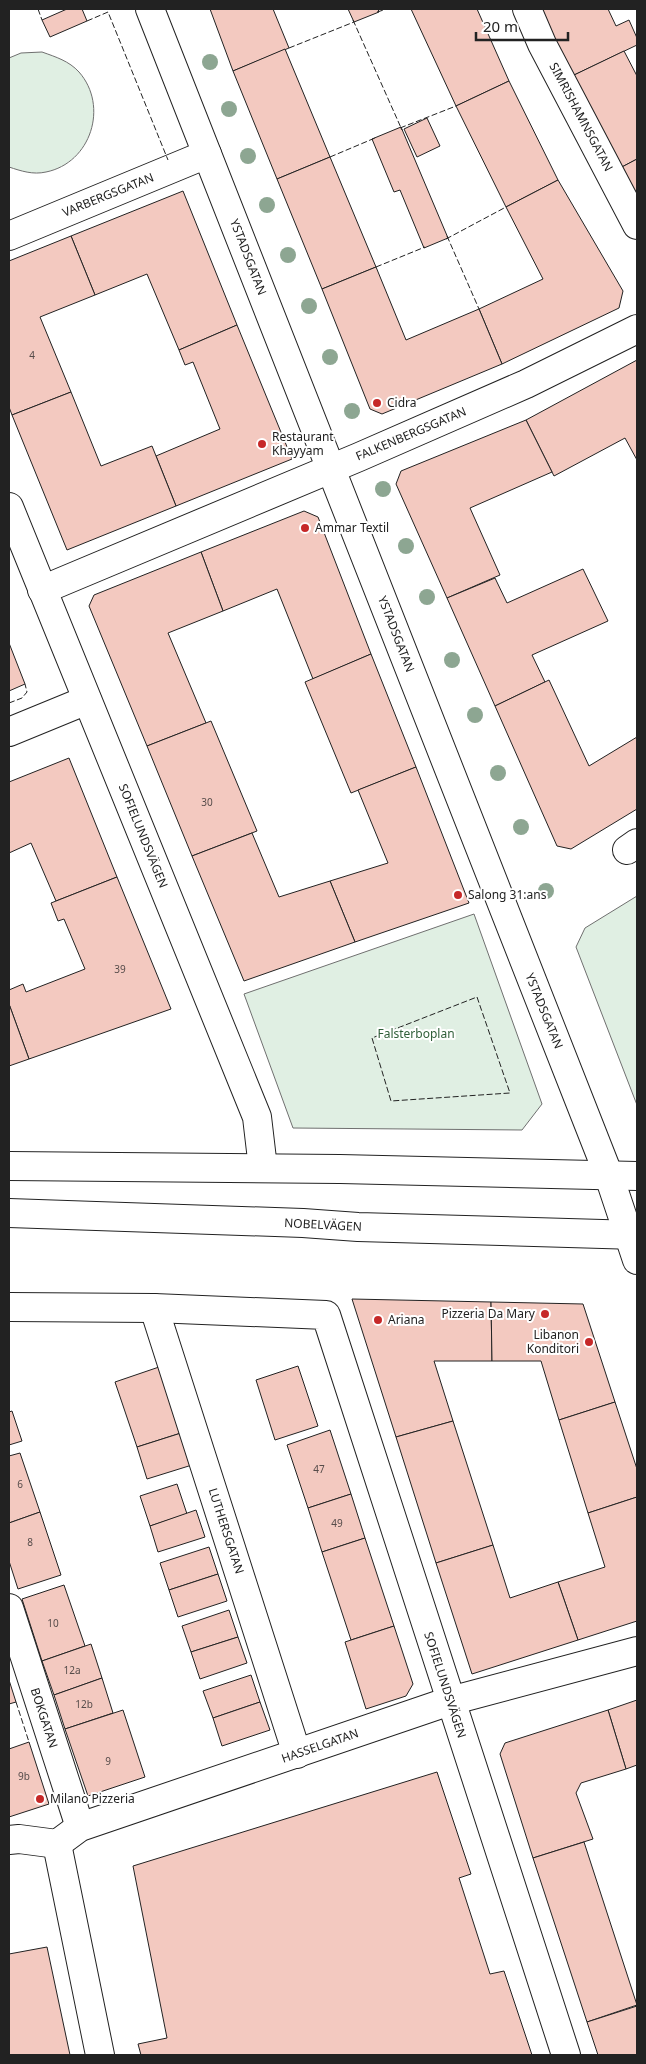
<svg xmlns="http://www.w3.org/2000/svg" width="646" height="2064" viewBox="0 0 646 2064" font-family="'Noto Sans',sans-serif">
<rect width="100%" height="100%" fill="#fff"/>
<g fill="#e0efe3" stroke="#6f6f6f">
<path d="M42 52C56 57 69 61 79 72 109 106 91 163 46 172 33 175 21 171 9 167V58L21 53Z"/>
<polygon points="637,896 637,1105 576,947 585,928"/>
<polygon points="474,914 542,1104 522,1130 293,1128 244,994"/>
</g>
<g fill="#f3c9c0" stroke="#222">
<polygon points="67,9 82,9 87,21 50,37 42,20"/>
<polygon points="210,9 273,9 289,48 233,71"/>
<polygon points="348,9 378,9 379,12 354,22"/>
<polygon points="411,9 477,9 509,81 456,106"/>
<polygon points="540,9 608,9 616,26 629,20 637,38 637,45 572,76"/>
<polygon points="285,49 330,157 277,179 233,71"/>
<polygon points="624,51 637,76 637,159 620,168 572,76"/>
<polygon points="509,81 558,180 506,207 456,106"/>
<polygon points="427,118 440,146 417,157 404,129"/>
<polygon points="401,127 448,238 424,248 400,190 394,192 372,139"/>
<polygon points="330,157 376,267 322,289 277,179"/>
<polygon points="637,159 637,200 620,168"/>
<polygon points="558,180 623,291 619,308 502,364 479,309 543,279 506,207"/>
<polygon points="183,191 237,325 179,350 147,274 95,295 71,236"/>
<polygon points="71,236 95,295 40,317 71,392 12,415 9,407 9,261"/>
<polygon points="376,267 406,340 479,309 502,364 382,414 370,409 322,289"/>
<polygon points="237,325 292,459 176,506 156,456 220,429 193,362 185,365 179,350"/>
<polygon points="637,360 637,460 625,438 554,476 526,420"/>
<polygon points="71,392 101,466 152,446 176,506 67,550 12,415"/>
<polygon points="526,420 552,472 470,508 500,575 447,598 396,484 401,471"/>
<polygon points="304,511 318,517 371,654 313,679 277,589 223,611 201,552"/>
<polygon points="201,552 223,611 168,633 206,723 147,746 89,606 94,595"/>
<polygon points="583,569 608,621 532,655 545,682 495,706 447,598 495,578 507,603"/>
<polygon points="9,643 25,684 9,691"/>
<polygon points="371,654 416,767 351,793 305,682"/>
<polygon points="549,680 589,766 637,737 637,809 571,849 557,846 495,706"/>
<polygon points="211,721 257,831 192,856 147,746"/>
<polygon points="69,758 117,877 56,901 31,843 9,853 9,782"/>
<polygon points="416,767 469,903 355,942 330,881 388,863 358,790"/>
<polygon points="252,833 279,897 330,881 355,942 244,981 192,856"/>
<polygon points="117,877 171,1009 29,1059 9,1004 9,990 23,984 26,992 85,969 64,919 58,921 51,903"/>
<polygon points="9,1004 29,1059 9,1066"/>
<polygon points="352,1299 491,1302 492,1361 434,1361 453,1421 396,1437"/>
<polygon points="491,1302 583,1304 615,1402 559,1420 541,1361 492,1361"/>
<polygon points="298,1366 318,1426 275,1440 256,1380"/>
<polygon points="159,1367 181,1433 137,1447 115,1382"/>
<polygon points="615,1402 637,1469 637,1497 588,1513 559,1420"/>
<polygon points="12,1411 22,1441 9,1445 9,1412"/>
<polygon points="453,1421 493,1545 436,1563 396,1437"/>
<polygon points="330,1430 351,1494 308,1508 287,1445"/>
<polygon points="181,1433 192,1465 147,1479 137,1447"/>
<polygon points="20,1453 40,1512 9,1523 9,1456"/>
<polygon points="177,1484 187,1514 150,1526 140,1496"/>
<polygon points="351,1494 365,1538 322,1552 308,1508"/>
<polygon points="637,1497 637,1621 578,1640 558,1582 605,1567 588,1513"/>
<polygon points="196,1510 205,1537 158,1552 150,1526"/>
<polygon points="40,1512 61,1575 18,1589 9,1561 9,1523"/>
<polygon points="365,1538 394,1626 351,1640 322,1552"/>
<polygon points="493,1545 510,1598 558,1582 578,1640 472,1674 436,1563"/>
<polygon points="209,1547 218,1574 169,1590 160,1563"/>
<polygon points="218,1574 227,1601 178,1617 169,1590"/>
<polygon points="64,1585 85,1646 42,1661 22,1599"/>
<polygon points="229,1610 238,1637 191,1652 182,1626"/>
<polygon points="394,1626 413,1684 406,1696 366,1709 345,1642"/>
<polygon points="238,1637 247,1663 200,1679 191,1652"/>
<polygon points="91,1644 102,1678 54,1695 42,1661"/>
<polygon points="251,1675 260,1702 213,1718 203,1691"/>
<polygon points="102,1678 113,1713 65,1729 54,1695"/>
<polygon points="9,1680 16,1702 9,1704"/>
<polygon points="637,1700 637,1765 626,1769 608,1710"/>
<polygon points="260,1702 270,1730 222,1746 213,1718"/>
<polygon points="123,1710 145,1777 88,1796 65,1729"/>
<polygon points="608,1710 626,1769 581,1783 576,1793 593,1839 533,1858 500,1754 505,1743"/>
<polygon points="29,1742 49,1804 9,1817 9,1749"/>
<polygon points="437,1772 471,1874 459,1878 490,1974 504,1971 532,2055 141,2055 138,2044 167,2038 133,1866"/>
<polygon points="584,1842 637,2005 587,2022 533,1858"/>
<polygon points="47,1947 70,2055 9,2055 9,1954"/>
<polygon points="637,2006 637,2055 598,2055 587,2022"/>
</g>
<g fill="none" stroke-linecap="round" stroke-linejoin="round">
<defs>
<g id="minor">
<polyline points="150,9 609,1176 637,1260"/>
<polyline points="527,9 542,44 637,225"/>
<polyline points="9,236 207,154"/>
<polyline points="9,507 257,1117 263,1168"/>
<polyline points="42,590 359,457 526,384 637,329"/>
<polyline points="9,732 87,700"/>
<polyline points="627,850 637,843"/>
<polyline points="9,1307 154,1308 326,1315 566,2055"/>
<polyline points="154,1308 297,1754"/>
<polyline points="9,1608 80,1827"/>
<polyline points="9,1840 19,1839 57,1844 80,1827 450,1701 637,1651"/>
<polyline points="57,1844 100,2055"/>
</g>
<g id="major">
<polyline points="9,1166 340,1169 637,1176"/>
<polyline points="9,1213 303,1223 358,1227 637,1235"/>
</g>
</defs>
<use href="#minor" stroke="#222" stroke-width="30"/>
<use href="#major" stroke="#222" stroke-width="30"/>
<use href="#minor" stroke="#fff" stroke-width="28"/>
<use href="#major" stroke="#fff" stroke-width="28"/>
<g stroke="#222" stroke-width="1" stroke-dasharray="6 2.5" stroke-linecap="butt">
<polyline points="9,9 10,9"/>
<polyline points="38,9 42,20"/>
<polyline points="377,12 387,9"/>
<polyline points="353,20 402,130"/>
<polyline points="87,21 108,12 168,160"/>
<polyline points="289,48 354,22"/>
<polyline points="400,128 456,106"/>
<polyline points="330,157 375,138"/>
<polyline points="447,236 479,309"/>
<polyline points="446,239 506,207"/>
<polyline points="376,267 425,247"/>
<polyline points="9,703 22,698 27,692 25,684"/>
<polygon points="477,997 510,1093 391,1101 372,1038"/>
<polyline points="16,1702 29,1742"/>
</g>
</g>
<g fill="#8da692">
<circle cx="210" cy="62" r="8"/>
<circle cx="229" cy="109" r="8"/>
<circle cx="248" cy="156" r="8"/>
<circle cx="267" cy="205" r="8"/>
<circle cx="288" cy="255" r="8"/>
<circle cx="309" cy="306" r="8"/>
<circle cx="330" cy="357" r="8"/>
<circle cx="352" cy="411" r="8"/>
<circle cx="383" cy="489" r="8"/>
<circle cx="406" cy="546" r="8"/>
<circle cx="427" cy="597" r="8"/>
<circle cx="452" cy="660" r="8"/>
<circle cx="475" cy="715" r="8"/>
<circle cx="498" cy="773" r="8"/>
<circle cx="521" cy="827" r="8"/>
<circle cx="546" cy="891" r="8"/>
</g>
<g fill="#c62828" stroke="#fff" stroke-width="2">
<circle cx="377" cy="403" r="5"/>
<circle cx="262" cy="444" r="5"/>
<circle cx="305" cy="528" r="5"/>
<circle cx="458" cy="895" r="5"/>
<circle cx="545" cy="1314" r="5"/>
<circle cx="378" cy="1320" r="5"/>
<circle cx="589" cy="1342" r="5"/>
<circle cx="40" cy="1799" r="5"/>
</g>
<g text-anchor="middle" stroke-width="4" stroke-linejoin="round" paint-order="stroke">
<g font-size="10" fill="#564c4a">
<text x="32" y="359">4</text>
<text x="207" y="806">30</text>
<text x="120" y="973">39</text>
<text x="319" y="1473">47</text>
<text x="20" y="1488">6</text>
<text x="337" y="1527">49</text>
<text x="30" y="1546">8</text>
<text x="53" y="1627">10</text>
<text x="72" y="1674">12a</text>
<text x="84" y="1708">12b</text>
<text x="108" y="1765">9</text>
<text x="24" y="1780">9b</text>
</g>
<g font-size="12" fill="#222" stroke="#fff">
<text transform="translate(581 117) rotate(62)" y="4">SIMRISHAMNSGATAN</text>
<text transform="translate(108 195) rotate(-22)" y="4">VARBERGSGATAN</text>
<text transform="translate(248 257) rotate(69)" y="4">YSTADSGATAN</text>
<text transform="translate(411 434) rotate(-23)" y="4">FALKENBERGSGATAN</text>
<text transform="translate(396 634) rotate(69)" y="4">YSTADSGATAN</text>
<text transform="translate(143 836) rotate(68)" y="4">SOFIELUNDSVÄGEN</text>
<text transform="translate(544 1011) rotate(68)" y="4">YSTADSGATAN</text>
<text transform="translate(323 1225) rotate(3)" y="4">NOBELVÄGEN</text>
<text transform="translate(226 1531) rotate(72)" y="4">LUTHERSGATAN</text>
<text transform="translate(445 1685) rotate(72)" y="4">SOFIELUNDSVÄGEN</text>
<text transform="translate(44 1718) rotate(72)" y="4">BOKGATAN</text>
<text transform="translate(320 1746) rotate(-19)" y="4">HASSELGATAN</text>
</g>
<g font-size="12" fill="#222" stroke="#fff" text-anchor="start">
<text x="387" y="407">Cidra</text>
<text x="272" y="441">Restaurant<tspan x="272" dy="14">Khayyam</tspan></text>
<text x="315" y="532">Ammar Textil</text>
<text x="468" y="899">Salong 31:ans</text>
<text x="535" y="1318" text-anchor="end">Pizzeria Da Mary</text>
<text x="388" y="1324">Ariana</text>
<text x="579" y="1339" text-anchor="end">Libanon<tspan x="579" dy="14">Konditori</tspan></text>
<text x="50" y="1803">Milano Pizzeria</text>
</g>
<g font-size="12" fill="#2f5e38" stroke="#fff">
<text x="416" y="1038">Falsterboplan</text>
</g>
</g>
<rect width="646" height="2064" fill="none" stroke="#222222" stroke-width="20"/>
<path d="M476 32v8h92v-8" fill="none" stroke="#222222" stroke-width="2.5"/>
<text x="483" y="32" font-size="15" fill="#222222" stroke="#ffffff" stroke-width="4" paint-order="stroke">20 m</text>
</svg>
